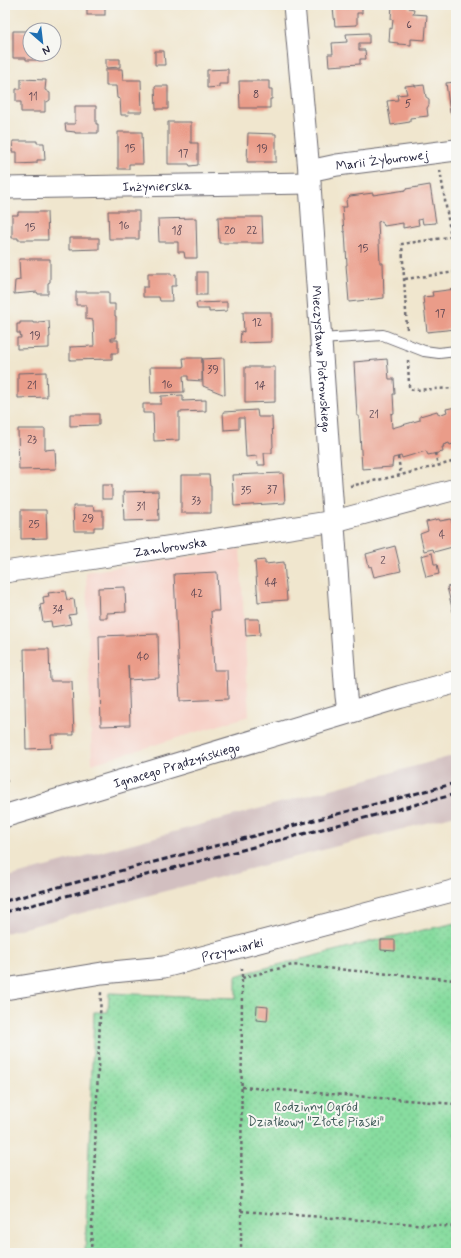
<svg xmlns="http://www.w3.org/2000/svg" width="461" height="1258" viewBox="0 0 461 1258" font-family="Mynerve,sans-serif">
<defs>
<pattern id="garden-dots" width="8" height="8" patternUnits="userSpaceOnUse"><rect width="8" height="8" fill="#87dc9f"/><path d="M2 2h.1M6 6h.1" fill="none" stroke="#74bc8a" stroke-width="1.8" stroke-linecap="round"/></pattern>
</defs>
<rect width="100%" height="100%" fill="#f6f6f2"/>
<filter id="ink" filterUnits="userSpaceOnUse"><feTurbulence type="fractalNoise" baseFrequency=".025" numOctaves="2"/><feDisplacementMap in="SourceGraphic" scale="8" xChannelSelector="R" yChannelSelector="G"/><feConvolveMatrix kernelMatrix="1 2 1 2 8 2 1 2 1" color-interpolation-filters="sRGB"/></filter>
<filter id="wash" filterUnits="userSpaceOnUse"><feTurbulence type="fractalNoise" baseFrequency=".012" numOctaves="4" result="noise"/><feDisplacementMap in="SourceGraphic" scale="16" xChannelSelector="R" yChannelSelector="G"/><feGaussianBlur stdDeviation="0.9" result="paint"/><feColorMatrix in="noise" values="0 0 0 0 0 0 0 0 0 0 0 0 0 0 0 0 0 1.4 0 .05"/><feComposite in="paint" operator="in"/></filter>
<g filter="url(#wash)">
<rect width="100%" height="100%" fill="#f0e6ce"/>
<polygon fill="#f7d1c8" points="240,549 249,716 92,764 86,572"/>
<polygon fill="#d2bfc0" points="456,755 456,815 5,933 5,878"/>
<polygon fill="url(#garden-dots)" stroke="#547f6d" points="456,923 456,1253 85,1253 94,1012 108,1012 109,993 236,998 236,976 242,974 381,939"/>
<g id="blocks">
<g fill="#ea9c89">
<rect x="87" y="5" width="18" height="10"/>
<polygon points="330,5 362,5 362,13 357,13 357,25 335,26 333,8 330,8"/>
<polygon points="392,5 409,5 409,8 414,9 413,14 427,15 425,40 411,39 411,45 398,44 398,43 389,42 390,28 392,29 393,19 391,19"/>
<polygon points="13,31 28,31 28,32 30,32 30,54 44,54 44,60 26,60 26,58 13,58"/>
<polygon points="369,33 369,43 359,43 359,50 365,50 366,59 360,59 360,64 329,66 328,54 333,54 332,43 347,42 346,34"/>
<polygon points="155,51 164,51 165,65 155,65"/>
<polygon points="106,59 120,59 120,67 106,68"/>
<polygon points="106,69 122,69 123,80 141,80 142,112 128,112 129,115 121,115 120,99 117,98 116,86 106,86"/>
<polygon points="228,69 228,84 219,84 219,87 207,88 207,70"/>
<polygon points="21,79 46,80 45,90 50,93 50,100 47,102 45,102 45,112 21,112 21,102 16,102 16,89 21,89"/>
<polygon points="239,81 269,81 269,89 272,89 272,99 270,99 270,108 240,108"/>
<polygon points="456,82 456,112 450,113 446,83"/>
<polygon points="415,85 415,86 424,85 426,97 429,99 429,105 427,108 428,116 410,118 410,122 391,125 387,101 398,100 397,95 407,94 405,86"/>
<polygon points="155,86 168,86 168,109 156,109"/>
<polygon points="75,106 96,106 96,124 98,124 98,133 75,133 75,132 66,131 65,124 75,124"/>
<polygon points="168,122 191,122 191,143 198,143 198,165 190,166 189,164 168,164"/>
<polygon points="118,132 142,132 143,164 129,164 129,169 118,169"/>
<polygon points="248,133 276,134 276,162 247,162"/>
<polygon points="13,141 37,141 37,143 44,143 45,160 37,160 37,163 17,164 17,152 12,152"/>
<polygon points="430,185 436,223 423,224 422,219 418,220 419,225 403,228 403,223 384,226 382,221 378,222 380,263 383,263 384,298 349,302 346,265 347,265 345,232 344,232 342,207 347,207 346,201 350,196 373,193 373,195 406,190 406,189"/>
<polygon points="108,211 139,211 139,239 109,239"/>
<polygon points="18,212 47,212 48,240 18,240 18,238 12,238 12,215 18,215"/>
<polygon points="218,217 262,217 263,243 219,243"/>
<polygon points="196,218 197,258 185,258 184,252 178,252 178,242 159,242 158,219"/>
<polygon points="69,238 99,238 99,249 69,250"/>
<polygon points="19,259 50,259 50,282 48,283 48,294 38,294 37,292 14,294 15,281 20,280"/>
<rect x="197" y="272" width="10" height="23"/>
<polygon points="148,273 171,273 171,275 176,274 176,286 171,286 172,301 160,301 159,297 143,297 143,287 148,287"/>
<polygon points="456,289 456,329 427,332 423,297 433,296 432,292"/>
<polygon points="76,292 109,292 109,304 115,304 115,316 116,316 116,338 111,338 111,340 118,340 118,353 112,353 112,359 70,360 70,347 94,346 93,320 86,319 86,305 76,305"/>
<polygon points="227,302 227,311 209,312 209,309 197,309 196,303"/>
<polygon points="243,312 271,312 271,342 240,343 241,331 244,332"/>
<polygon points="49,321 50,337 49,337 49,348 17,349 17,338 21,338 20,333 17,333 17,324 20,324 20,322 33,322 33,323 39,323 38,322"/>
<polygon points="183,358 202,358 202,381 188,380 188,376 183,376 184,392 151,393 150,367 184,367"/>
<polygon points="224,358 225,395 203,386 202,359"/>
<polygon points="387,359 389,379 394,379 395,394 393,394 394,413 391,414 392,428 420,420 420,416 437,411 439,415 447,412 446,409 456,407 456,443 450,445 449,443 443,445 444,447 442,447 443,452 428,455 426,451 402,458 401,456 393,458 392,467 362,469 359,416 357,416 354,362"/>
<polygon points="245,367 275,367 275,402 245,403"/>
<polygon points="46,372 47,397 18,398 18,373"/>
<polygon points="183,395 183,401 206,400 206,411 179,412 179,440 154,441 153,413 143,413 143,404 161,404 161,396"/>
<polygon points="257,410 258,417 272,417 273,447 272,448 272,453 264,453 265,465 258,465 257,456 246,457 244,418 239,418 239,429 224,430 223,412"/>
<polygon points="70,414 99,414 99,425 70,426"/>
<polygon points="18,429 45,429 45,450 55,449 56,469 19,470"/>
<polygon points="283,473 285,503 234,506 232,475"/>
<polygon points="181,475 209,475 210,486 211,486 211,513 181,513"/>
<rect x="102" y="485" width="10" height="14"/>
<polygon points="158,491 159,520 124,521 123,492"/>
<polygon points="73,506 93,506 94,510 103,510 103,527 94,527 94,531 74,531"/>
<polygon points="21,510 46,510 47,538 21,539"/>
<polygon points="439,519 440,521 451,519 456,537 456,546 434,552 433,549 424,551 420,534 428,531 426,522"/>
<polygon points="395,546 401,571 374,577 371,566 369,567 366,554"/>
<polygon points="432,553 434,564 437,564 439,574 426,577 421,556"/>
<polygon points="265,560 265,564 284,562 287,600 258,602 255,561"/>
<polygon points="217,572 219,611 211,611 214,670 227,670 228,699 180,701 174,574"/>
<polygon points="456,585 456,611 453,612 447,587"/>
<polygon points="125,587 126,612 107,613 107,618 99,618 98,588"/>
<polygon points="65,591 67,600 74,599 76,614 69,615 71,624 52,627 51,621 43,622 40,605 44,604 43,597 49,596 48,593"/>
<polygon points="245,619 259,619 260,635 246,636"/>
<polygon points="158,634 159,678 129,680 128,665 130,725 101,726 99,636"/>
<polygon points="24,649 49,649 50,681 72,681 74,735 51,735 52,748 26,749"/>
<polygon points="381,940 395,940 395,951 381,950"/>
<polygon points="257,1006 268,1007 267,1021 256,1020"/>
</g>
</g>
</g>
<g filter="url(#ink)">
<use href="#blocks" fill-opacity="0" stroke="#6a676e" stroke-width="1"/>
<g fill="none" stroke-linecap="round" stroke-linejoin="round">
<defs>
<polyline id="lane" points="320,339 383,335 424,351 439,353 456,351"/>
<g id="street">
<path id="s1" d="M294 5 309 171 346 696 348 712"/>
<path id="s2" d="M309 171 337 165 456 150"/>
<path id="s3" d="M5 188 310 183"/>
<path id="s4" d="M5 572 335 521 456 489"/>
<path id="s5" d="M5 989 102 973 164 967 456 890"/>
</g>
<g id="secondary">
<path id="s6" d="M5 816 400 697 456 682"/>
</g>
</defs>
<use href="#lane" stroke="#6a676e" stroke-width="12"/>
<use href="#street" stroke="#6a676e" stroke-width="23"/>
<use href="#secondary" stroke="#6a676e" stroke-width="24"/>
<g stroke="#6a676e" stroke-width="2.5" stroke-dasharray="3 3" stroke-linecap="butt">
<polyline points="440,170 451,237"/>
<polyline points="405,279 456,272"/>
<polyline points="407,329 402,244 456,236"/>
<polyline points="408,360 409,386 410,389 414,390 456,388"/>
<polyline points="435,453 438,465"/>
<polyline points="398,457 401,475"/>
<polyline points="350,486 401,475 456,461"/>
<polyline points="5,781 10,780"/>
<polyline points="242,978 292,965 456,980"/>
<polyline points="242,1087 456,1104"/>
<polyline points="241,1211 456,1227"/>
<polyline points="91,1253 101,992"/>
<polyline points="241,1253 242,966"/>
</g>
<use href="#lane" stroke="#fff" stroke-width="10"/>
<use href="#street" stroke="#fff" stroke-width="21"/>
<use href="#secondary" stroke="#fff" stroke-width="22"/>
<g stroke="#22223b" stroke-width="3" stroke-dasharray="6 3" stroke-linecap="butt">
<polyline points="5,901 456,783"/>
<polyline points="5,912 456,794"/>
</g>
</g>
</g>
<g text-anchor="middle" stroke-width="4" stroke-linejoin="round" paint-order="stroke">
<g font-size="11" fill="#54404e">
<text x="409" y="28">6</text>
<text x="256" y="98">8</text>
<text x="33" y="100">11</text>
<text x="408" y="107">5</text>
<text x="130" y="152">15</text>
<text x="262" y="152">19</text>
<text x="183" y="157">17</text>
<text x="124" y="229">16</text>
<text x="30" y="231">15</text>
<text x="177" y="234">18</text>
<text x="230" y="234">20</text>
<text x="252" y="234">22</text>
<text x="363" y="252">15</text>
<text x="440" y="317">17</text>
<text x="257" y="326">12</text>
<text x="35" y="339">19</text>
<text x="213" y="373">39</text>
<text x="167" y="388">16</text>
<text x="32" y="389">21</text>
<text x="260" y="389">14</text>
<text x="374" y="418">21</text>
<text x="32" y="443">23</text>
<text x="272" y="493">37</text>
<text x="246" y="494">35</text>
<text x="196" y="504">33</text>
<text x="141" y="510">31</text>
<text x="88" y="522">29</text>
<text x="34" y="528">25</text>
<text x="442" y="538">4</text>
<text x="383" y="564">2</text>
<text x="271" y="586">44</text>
<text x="197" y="597">42</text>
<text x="58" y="613">34</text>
<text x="143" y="660">40</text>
</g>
<g font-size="13" fill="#22223b" stroke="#f6f6f2">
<text dy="5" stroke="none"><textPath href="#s2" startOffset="74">Marii Żyburowej</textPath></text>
<text dy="5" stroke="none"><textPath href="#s3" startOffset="152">Inżynierska</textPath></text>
<text dy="5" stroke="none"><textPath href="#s1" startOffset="355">Mieczysława Piotrowskiego</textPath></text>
<text dy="5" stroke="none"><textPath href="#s4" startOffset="167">Zambrowska</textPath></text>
<text dy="5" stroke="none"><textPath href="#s6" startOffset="179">Ignacego Prądzyńskiego</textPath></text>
<text dy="5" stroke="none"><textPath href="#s5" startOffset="231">Przymiarki</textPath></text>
</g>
<g font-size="13" fill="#405a59" stroke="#f6f6f2">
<text x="316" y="1111">Rodzinny Ogród<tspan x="316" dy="15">Działkowy "Złote Piaski"</tspan></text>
</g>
</g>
<rect width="461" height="1258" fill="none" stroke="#f6f6f2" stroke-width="20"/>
<g transform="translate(42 42) rotate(152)"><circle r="19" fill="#f6f6f2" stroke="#a1a1a9"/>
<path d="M0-3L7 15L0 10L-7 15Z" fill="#1f6fb2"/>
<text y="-6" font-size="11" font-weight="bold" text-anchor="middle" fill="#22223b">N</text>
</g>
</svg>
